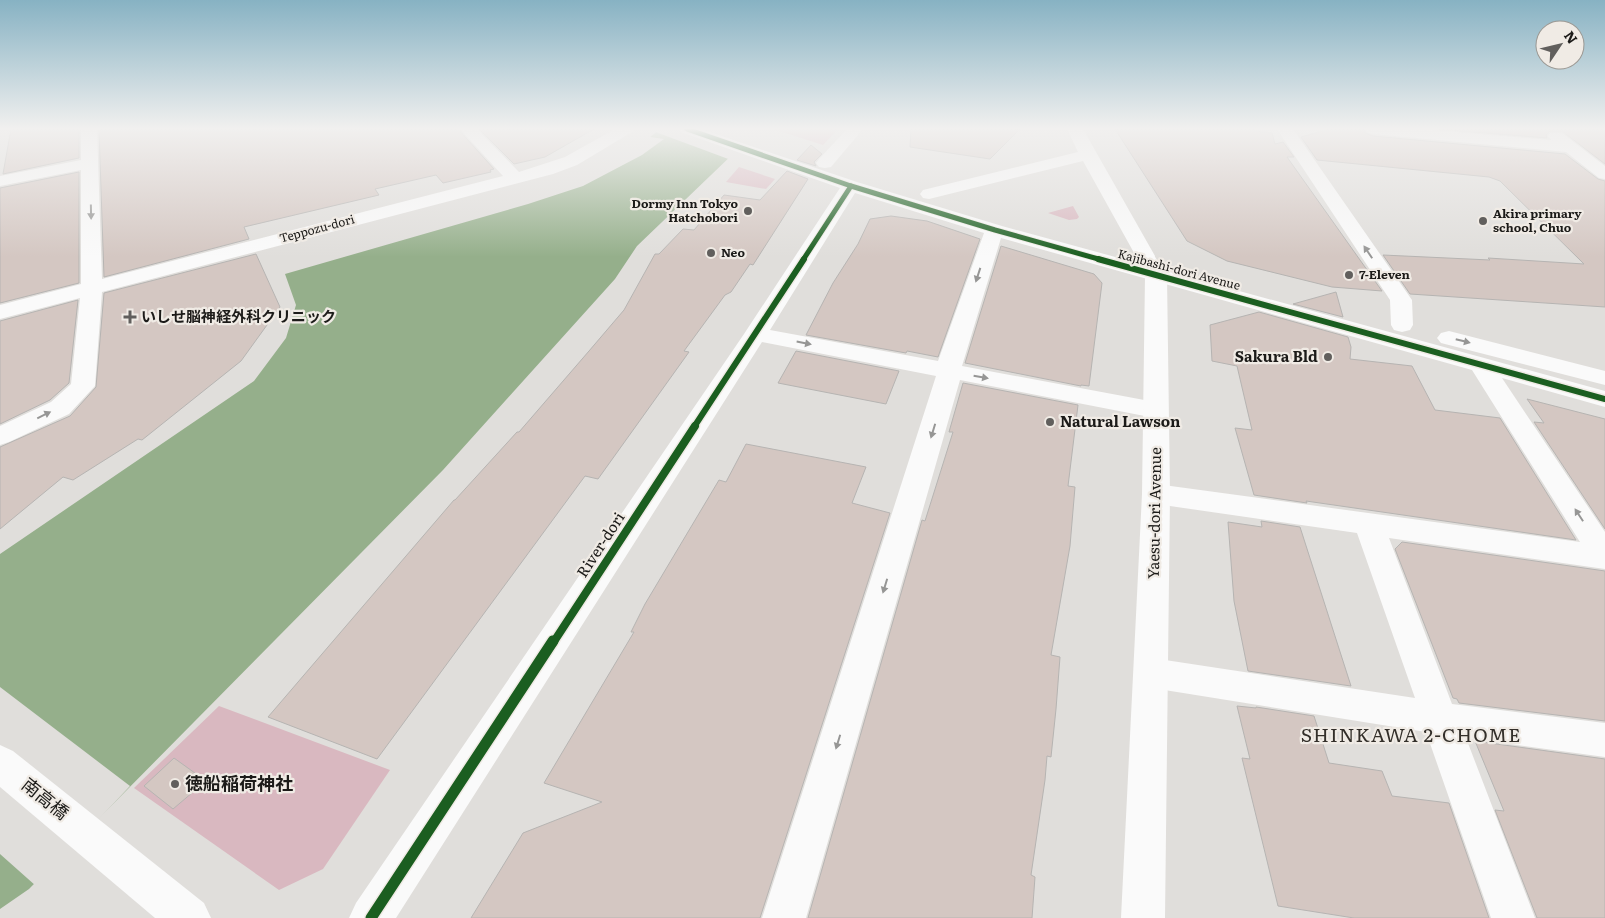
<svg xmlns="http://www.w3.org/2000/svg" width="1605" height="918" viewBox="0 0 1605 918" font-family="Literata,'Noto Sans JP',serif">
<rect width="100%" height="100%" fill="#e0dedb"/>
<g fill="#d9b8c0">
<polygon points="773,129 838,129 823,145"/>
<polygon points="739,167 775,179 766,189 726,182"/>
<polygon points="1073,206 1079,217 1077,219 1069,220 1048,213"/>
<polygon points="219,706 390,770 323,869 279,890 134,788"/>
</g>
<polygon fill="#95af8b" points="660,129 759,129 637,246 615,279 443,470 29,889 0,909 0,554 254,381 286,338 296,305 285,274 528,204 583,186 642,155 664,139 650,137"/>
<g fill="#e0dedb">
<polygon points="656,129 761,129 731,160 653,131"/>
<polygon points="0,687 130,786 36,886 0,854"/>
</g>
<g fill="#d4c7c2" stroke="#b6b4b2">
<polygon points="11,129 79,129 79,158 3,174"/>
<polygon points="99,129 458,129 494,169 490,170 491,172 443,183 436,175 375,189 379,195 244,227 249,239 104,277"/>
<polygon points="479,129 594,129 545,157 514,164"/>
<polygon points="911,129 1020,129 990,159 910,147"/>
<polygon points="1115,129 1254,129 1255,131 1272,133 1275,144 1283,142 1294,157 1287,157 1382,291 1332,287 1227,261 1187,241"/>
<polygon points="1330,129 1363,129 1365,133 1373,136 1565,154 1598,179 1605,181 1605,307 1410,294 1383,255 1490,260 1488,258 1584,264 1500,181 1489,177 1317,160 1301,137"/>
<polygon points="1438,129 1605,129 1605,164 1562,131 1550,131 1546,135 1547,138"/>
<polygon points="811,145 822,154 814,162 816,166 797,160"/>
<polygon points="787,171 808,179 753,265 750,264 731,292 725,295 684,351 689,352 598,479 585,476 377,759 268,717 454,500 455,500 517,432 519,432 589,351 624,310 655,254 659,254 683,229 694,230 724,195 760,200"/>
<polygon points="79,172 79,283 0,303 0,188"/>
<polygon points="891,216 927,221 980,239 938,357 907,351 906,353 806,335 833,283 858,244 870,219"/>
<polygon points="1001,246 1094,274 1102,283 1089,386 1081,385 1081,386 965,363"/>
<polygon points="256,254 280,307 241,361 142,440 138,439 73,480 63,477 0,529 0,447 70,416 96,387 104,293"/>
<polygon points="1336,292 1343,317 1293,304"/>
<polygon points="78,300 69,383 50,400 0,424 0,321"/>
<polygon points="1259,312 1348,337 1351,347 1350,359 1412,366 1435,410 1500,418 1576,540 1306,501 1307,503 1254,495 1235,428 1252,430 1237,366 1212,361 1210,325"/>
<polygon points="796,351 899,371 886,404 778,383"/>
<polygon points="963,383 1078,405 1068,486 1075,487 1070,546 1051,655 1060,657 1056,709 1051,757 1047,756 1045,780 1031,875 1035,877 1032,918 808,918 922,520 925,521 953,432 949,432"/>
<polygon points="1527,399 1605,419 1605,529 1534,422 1544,423"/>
<polygon points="746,444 866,467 852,503 890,513 760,918 471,918 523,833 602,802 544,783 634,632 631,632 645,604 719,480 726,482"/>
<polygon points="1261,521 1300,527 1351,686 1248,671 1234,601 1228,522 1262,527"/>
<polygon points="1402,542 1605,571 1605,721 1459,703 1457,699 1453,698 1395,549"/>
<polygon points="1237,706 1256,708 1256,707 1314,716 1329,763 1382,771 1392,796 1449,803 1489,918 1354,918 1278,906 1242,758 1250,759"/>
<polygon points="1475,741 1605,759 1605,918 1537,918 1495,810 1504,811"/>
<polygon points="174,758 206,781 173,809 144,786"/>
</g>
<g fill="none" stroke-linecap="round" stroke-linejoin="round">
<g fill="#fafafa" fill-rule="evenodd">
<polygon points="81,129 97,129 102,279 503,176 460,129 477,129 519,172 565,157 615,129 634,129 632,132 577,165 553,174 102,292 95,386 69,414 9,442 0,445 0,426 51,402 71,384 80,298 0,319 0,305 81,284 81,170 0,186 0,176 81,160"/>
<path d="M679 129H701L857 182 1002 226 1605 391V407L1502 378 1605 532V569L1389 538 1452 704 1605 723V757L1466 738 1535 918H1491L1426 732 1152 688 1140 684 1135 673 1140 662 1152 658 1415 698 1357 533 1156 504 1146 501 1142 494 1146 487 1156 484 1580 542 1472 370 1001 238 962 366 1155 402 1164 404 1168 410 1164 416 1155 418 960 380 806 918H762L936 376 762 342 396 918H349L356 903 744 334 840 188 681 132ZM855 193 984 233 938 361 770 330Z"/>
<polygon points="847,129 863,129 831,167 825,168 819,167 816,163 819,159"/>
<polygon points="1067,129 1083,129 1155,256 1152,260 1145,262 1138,260 1083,161 929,199 923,198 920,194 923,190 1078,152"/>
<polygon points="1277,129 1293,129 1412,300 1413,325 1410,330 1402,332 1394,330 1391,325 1390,300"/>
<polygon points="1365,129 1421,129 1551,140 1548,136 1550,133 1562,133 1605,166 1605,179 1599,178 1566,152 1373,134 1367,132"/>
<polygon points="1449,331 1605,371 1605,385 1441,343 1437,338 1441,333"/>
<polygon points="0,745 13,751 204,903 211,918 155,918 0,787"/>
</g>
<polygon fill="#fafafa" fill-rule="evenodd" points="1145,250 1152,252 1167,276 1170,494 1165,918 1121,918 1142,494 1145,276 1135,256 1138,252"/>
<defs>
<g id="cycleway-far3">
<polyline points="687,129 851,186 995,230 1102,260"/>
<polyline points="803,260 851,186"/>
</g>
<g id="cycleway-far2">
<polyline points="1098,259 1605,399"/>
<polyline points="694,427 804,259"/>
</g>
<polyline id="cycleway-far1" points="553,643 695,426"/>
<polyline id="cycleway" points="371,918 553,641"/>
</defs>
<use href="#cycleway-far3" stroke="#f0ebe5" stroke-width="7"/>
<use href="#cycleway-far2" stroke="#f0ebe5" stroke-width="9"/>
<use href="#cycleway-far1" stroke="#f0ebe5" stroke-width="11"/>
<use href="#cycleway" stroke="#f0ebe5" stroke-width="14"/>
<use href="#cycleway-far3" stroke="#1b5e20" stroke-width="5"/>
<use href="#cycleway-far2" stroke="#1b5e20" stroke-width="6"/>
<use href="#cycleway-far1" stroke="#1b5e20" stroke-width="8"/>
<use href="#cycleway" stroke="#1b5e20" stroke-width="11"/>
</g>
<defs><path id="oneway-solid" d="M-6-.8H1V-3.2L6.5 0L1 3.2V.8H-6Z" transform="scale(1.25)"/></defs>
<g fill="#969695">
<use href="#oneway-solid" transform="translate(91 212) rotate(89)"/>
<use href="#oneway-solid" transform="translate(1368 252) rotate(-124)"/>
<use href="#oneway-solid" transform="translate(978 275) rotate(108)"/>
<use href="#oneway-solid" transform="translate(1463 341) rotate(14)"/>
<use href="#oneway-solid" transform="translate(804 343) rotate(11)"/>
<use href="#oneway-solid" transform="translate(981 377) rotate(10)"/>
<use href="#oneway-solid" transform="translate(44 415) rotate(-26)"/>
<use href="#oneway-solid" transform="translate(933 431) rotate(107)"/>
<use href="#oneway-solid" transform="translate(1579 515) rotate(-123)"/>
<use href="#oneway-solid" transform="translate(885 586) rotate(107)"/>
<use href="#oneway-solid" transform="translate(838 742) rotate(107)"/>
</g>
<linearGradient id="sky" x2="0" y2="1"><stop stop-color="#87b2c3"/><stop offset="0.5" stop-color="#f1f0ef"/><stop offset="1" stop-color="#f1f0ef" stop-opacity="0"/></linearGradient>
<rect width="1605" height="257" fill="url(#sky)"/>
<g fill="#615f5d" stroke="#f0ebe5" stroke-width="2">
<circle cx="748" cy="211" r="5"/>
<circle cx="1483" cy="221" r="5"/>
<circle cx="711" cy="253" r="5"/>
<circle cx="1349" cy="275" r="5"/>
<path d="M127.5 309.5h5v5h5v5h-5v5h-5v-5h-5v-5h5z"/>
<circle cx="1328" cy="357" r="5"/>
<circle cx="1050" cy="422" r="5"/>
<circle cx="175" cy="784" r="5"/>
</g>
<g text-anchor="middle" stroke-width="4.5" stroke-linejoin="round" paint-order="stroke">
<g font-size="12" font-weight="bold" fill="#1c1b19" stroke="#f0ebe5" text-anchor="start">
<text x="738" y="208" text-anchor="end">Dormy Inn Tokyo<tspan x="738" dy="14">Hatchobori</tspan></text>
<text x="1493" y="218">Akira primary<tspan x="1493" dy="14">school, Chuo</tspan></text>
<text x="721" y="257">Neo</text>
<text x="1359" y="279">7-Eleven</text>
</g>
<g font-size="12" fill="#1c1b19" stroke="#f0ebe5">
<text transform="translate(317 229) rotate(-15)" y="4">Teppozu-dori</text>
<text transform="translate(1179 270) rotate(15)" y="4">Kajibashi-dori Avenue</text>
</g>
<g font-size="15" font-weight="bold" fill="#1c1b19" stroke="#f0ebe5" text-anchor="start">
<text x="141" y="322">いしせ脳神経外科クリニック</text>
<text x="1318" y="362" text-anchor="end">Sakura Bld</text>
<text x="1060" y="427">Natural Lawson</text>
</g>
<g font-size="15" fill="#1c1b19" stroke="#f0ebe5">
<text transform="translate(1155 513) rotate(-89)" y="5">Yaesu-dori Avenue</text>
<text transform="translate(601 545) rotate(-57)" y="5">River-dori</text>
</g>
<g font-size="18" font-weight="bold" fill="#1c1b19" stroke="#f0ebe5" text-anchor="start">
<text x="185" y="790">徳船稲荷神社</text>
</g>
<g font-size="18" fill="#1c1b19" stroke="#f0ebe5">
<text transform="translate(45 799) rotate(39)" y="6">南高橋</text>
</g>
<g font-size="19" letter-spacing="1" fill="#332f2a" stroke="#f0ebe5">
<text x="1411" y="742">SHINKAWA 2-CHOME</text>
</g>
</g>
<g transform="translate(1560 45) rotate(55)"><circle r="24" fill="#f0ebe5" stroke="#9b9893"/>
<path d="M0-4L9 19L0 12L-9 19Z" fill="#615f5d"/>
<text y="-8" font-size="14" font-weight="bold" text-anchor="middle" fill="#1c1b19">N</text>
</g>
</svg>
